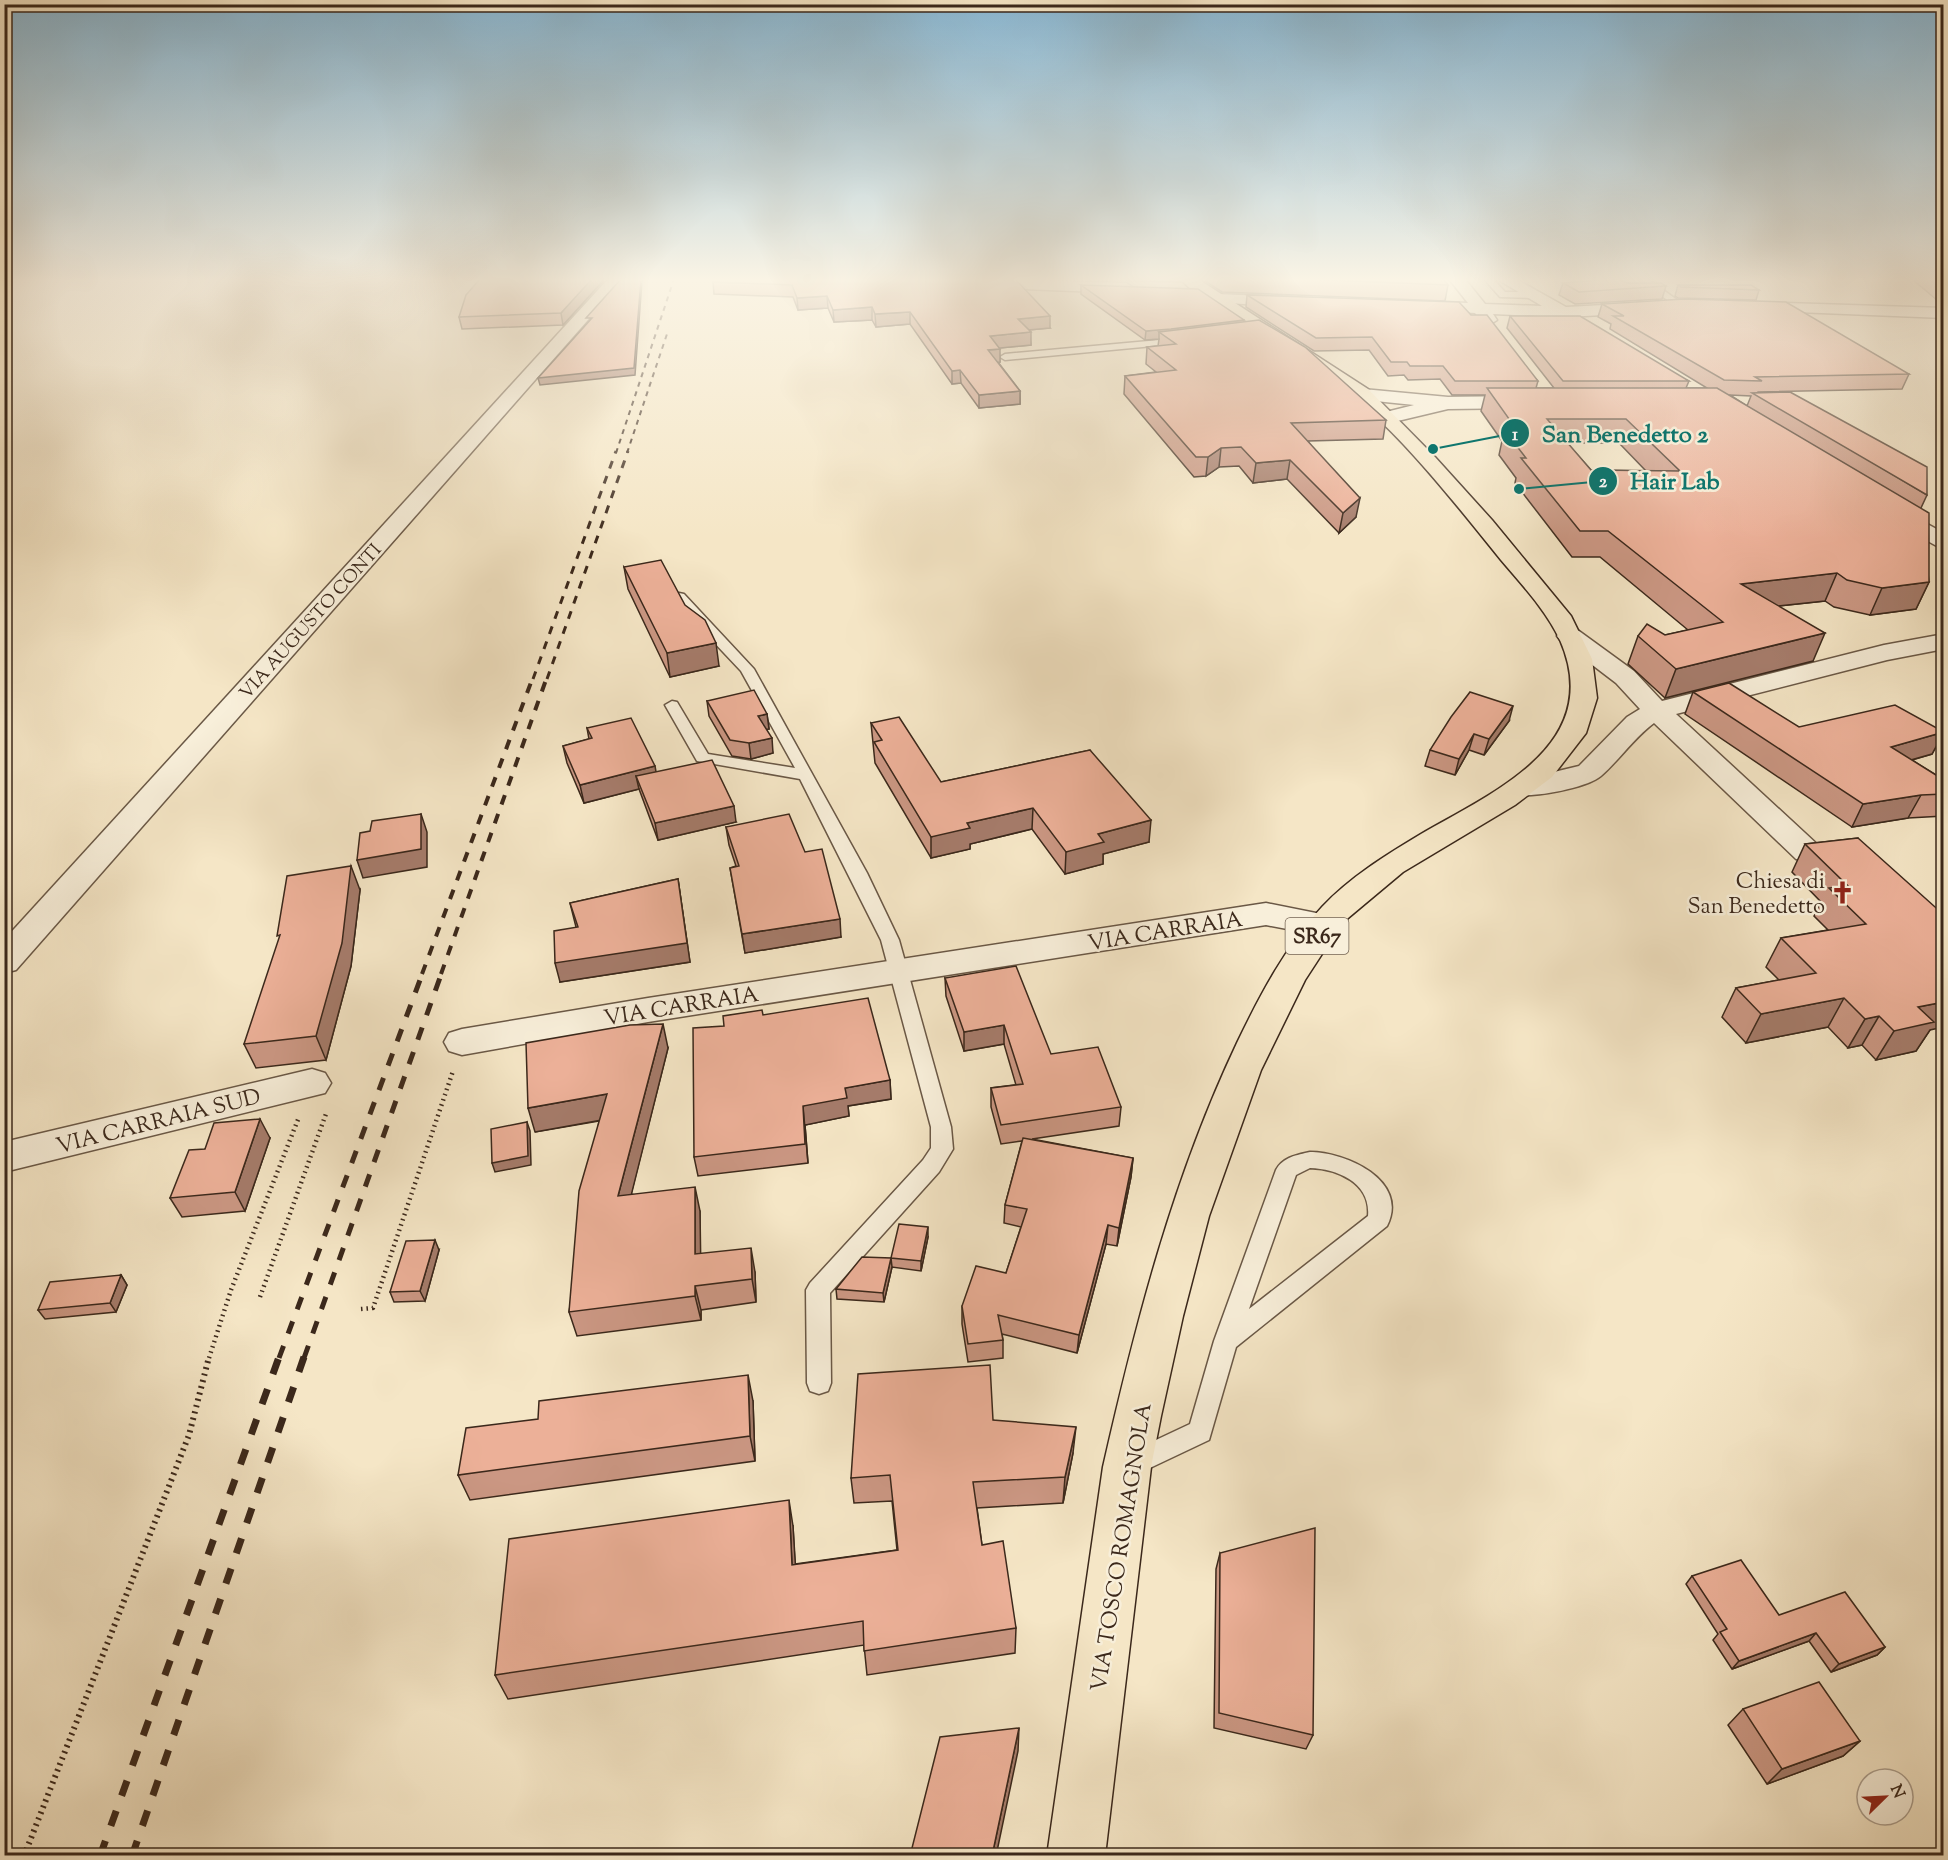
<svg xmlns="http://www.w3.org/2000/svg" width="1948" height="1860" viewBox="0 0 1948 1860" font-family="'Sorts Mill Goudy',serif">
<rect width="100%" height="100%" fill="#f5e6c6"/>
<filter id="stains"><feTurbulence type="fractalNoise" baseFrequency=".00333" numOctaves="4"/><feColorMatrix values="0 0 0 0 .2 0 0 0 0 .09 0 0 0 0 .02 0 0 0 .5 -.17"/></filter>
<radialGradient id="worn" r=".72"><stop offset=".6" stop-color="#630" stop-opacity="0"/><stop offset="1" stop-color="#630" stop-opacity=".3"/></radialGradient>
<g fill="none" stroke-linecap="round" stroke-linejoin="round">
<defs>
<g id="service">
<polygon points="1484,279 1493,279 1505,292 1533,292 1537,295 1533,298 1500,297"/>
<polygon points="1638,279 1648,279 1684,305 1677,307"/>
<polygon points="1182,338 1185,339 1185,343 1005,360 1000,357 1005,354"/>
<polygon points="679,593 684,594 754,669 867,873 899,940 951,1127 953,1149 939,1172 830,1293 831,1383 828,1391 819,1394 810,1391 807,1383 806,1290 810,1283 923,1160 931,1148 931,1127 881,940 800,779 697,761 665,705 672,701 677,702 708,754 795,768 741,671 674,600 674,594"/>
<path d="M1310 1152C1345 1152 1410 1180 1387 1226L1236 1347 1209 1440 1133 1476 1124 1473 1120 1464 1124 1455 1190 1424 1214 1341 1276 1170C1283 1157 1297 1155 1310 1152ZM1310 1168C1338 1169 1371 1183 1368 1216L1249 1309 1296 1175Z"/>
</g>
<g id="minor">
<polygon points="608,279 624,279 16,970 4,973 4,940"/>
<polygon points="977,279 1126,283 1134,288 1126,293 972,287 969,284"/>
<polygon points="1449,279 1465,279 1485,304 1542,306 1497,279 1516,279 1566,307 1643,303 1651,308 1643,313 1565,317 1493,314 1497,320 1489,325 1483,323 1475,313 1413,309 1411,306 1413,303 1419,301 1468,303"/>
<polygon points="1217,294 1293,297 1301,302 1293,307 1211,302 1209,299"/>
<polygon points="1752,302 1944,308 1944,318 1746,310 1744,307 1746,304"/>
<polygon points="1363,389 1448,397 1527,396 1536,402 1527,408 1448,409 1385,424 1378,422 1375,418 1378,414 1414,405 1356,399 1354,395 1356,391"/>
<polygon points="1892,505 1944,533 1944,550 1884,517 1881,512 1884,507"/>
<path d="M1570 628 1579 631 1634 671 1662 701 1884 645 1944 634V649L1887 660 1676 714 1818 845 1822 852 1818 859 1807 861 1796 859 1654 723C1634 738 1620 759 1601 776 1587 788 1530 799 1512 794L1507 788 1512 782 1579 766 1627 717 1640 709 1616 683 1561 641 1557 636 1561 631Z"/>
<polygon points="1266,903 1336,917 1340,925 1336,933 1324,936 1266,925 648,1022 462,1055 449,1051 444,1042 449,1033 462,1029 648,998"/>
<polygon points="312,1069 325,1073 331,1083 325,1093 4,1172 4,1142"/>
</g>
<path id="primary" d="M1180 279H1198L1368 389 1435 457 1492 520 1571 616 1592 659 1597 698 1586 733 1552 777 1515 805 1403 872 1348 918 1333 937 1305 980 1261 1070 1209 1216 1183 1316 1161 1416 1151 1467 1105 1856H1047L1103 1467C1136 1322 1173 1178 1237 1043 1260 995 1286 946 1322 907 1350 877 1386 855 1421 834 1493 792 1606 745 1560 640 1546 610 1522 585 1501 560 1454 502 1394 424 1333 381 1288 349 1217 317 1180 279Z"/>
</defs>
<use href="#service" stroke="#6a5846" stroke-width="3"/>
<use href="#minor" stroke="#6a5846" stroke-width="3"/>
<use href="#primary" stroke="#3b281b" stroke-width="3"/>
<polyline stroke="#3b281b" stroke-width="2" stroke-dasharray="1 1.5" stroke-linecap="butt" points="1557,280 1568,279"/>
<g stroke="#3b281b" stroke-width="4.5" stroke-dasharray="1.5 4" stroke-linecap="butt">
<polyline points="260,1297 327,1111"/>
<polyline points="361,1309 373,1308 453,1071"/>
<polyline points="209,1358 231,1290 299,1117"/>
</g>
<polyline stroke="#3b281b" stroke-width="6" stroke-dasharray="2 4.5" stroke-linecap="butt" points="24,1856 189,1435 209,1357"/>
<use href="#service" fill="#f8efda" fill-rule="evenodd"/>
<use href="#minor" fill="#f8efda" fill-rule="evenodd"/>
<use href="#primary" fill="#f5e6c6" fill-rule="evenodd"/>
<g stroke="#3b281b" stroke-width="2" stroke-dasharray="5 5" stroke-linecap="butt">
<polyline points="616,453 674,279"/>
<polyline points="627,453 667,334"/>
</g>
<g stroke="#3b281b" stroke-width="3" stroke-dasharray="8 8" stroke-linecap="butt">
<polyline points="533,679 616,451"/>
<polyline points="547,679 628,451"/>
</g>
<g stroke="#3b281b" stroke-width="4" stroke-dasharray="10 10" stroke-linecap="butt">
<polyline points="422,974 533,677"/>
<polyline points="441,974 547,677"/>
</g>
<g stroke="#3b281b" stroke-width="5" stroke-dasharray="13 13" stroke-linecap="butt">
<polyline points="279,1358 423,972"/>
<polyline points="304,1358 442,972"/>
</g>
<g stroke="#3b281b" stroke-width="7" stroke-dasharray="16 16" stroke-linecap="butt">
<polyline points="100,1856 279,1357"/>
<polyline points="132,1856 304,1357"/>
</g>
</g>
<g fill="#cb9783" stroke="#3b281b" stroke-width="1.5" fill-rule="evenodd">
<polygon points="976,279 1050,328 1029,330 1031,345 999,348 1000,362 998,362 1020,391 1020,404 979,408 961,383 952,384 910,324 876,327 872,320 834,322 828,308 798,310 793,297 714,294 713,282"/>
<polygon points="1064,279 1180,279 1180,282"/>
<polygon points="1202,279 1443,279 1448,285 1445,301 1222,292"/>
<polygon points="1912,279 1944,279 1944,306"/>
<polygon points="602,282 563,325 462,329 459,317"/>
<polygon points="1563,283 1627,283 1666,286 1662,299 1575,304 1559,295"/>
<polygon points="1081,285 1244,322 1386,420 1383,439 1308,441 1356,517 1339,533 1287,479 1253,483 1239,466 1219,467 1206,476 1194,477 1124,394 1125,376 1156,372 1146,364 1147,347 1158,346 1159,339 1145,340 1081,294"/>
<polygon points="1678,285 1759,290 1756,300 1678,298 1675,296"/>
<path d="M1247 295 1471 315 1538 381 1536 388H1554L1507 328 1510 316 1689 381 1686 388H1707L1610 329 1611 324 1598 317 1602 304 1909 374 1902 389 1758 392 1757 393 1927 495 1921 508 1929 582 1916 609 1870 615 1834 607 1825 601 1779 606 1813 661 1665 698 1628 664 1638 636 1665 635 1688 630 1600 557H1572L1515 483 1516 478 1499 455 1502 441 1481 411 1485 395H1452L1440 379 1408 380 1404 375 1388 376 1369 350 1314 351 1246 307ZM1730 395 1751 396 1747 406ZM1567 443H1619L1646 471 1591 470Z"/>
<polygon points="624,567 719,666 670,677 628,589"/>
<polygon points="1693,692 1799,727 1944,732 1932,754 1912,760 1944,780 1944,816 1908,818 1852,827 1685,714"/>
<polygon points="707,701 767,714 769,729 766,729 773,753 751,759 732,756 709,716"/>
<polygon points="1509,721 1484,755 1469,750 1455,775 1425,766 1430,750"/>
<polygon points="871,723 941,782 1090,750 1149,842 1103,854 1103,864 1065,874 1032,829 970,844 970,849 931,858 875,763"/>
<polygon points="587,728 656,772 736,822 658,840 639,789 584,803 567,763 563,746 589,739"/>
<polygon points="726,827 805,852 841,937 745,953 730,868 736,866 729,845"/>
<polygon points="1858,838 1930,1030 1916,1051 1876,1060 1862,1045 1848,1048 1828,1027 1746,1043 1722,1017 1736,988 1779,980 1766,967 1781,938 1828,930 1814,916 1821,902 1792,872 1805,844"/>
<polygon points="678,879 690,962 560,982 576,927 570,903"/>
<polygon points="360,890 351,966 326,1060 256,1068 244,1044"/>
<polygon points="945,978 1051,1054 1121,1107 1119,1126 1032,1139 1133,1158 1131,1177 1117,1246 1106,1244 1077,1353 1002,1334 1003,1340 1003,1358 968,1362 962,1324 962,1306 1006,1273 1021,1227 1004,1223 1005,1205 1022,1141 1001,1144 991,1107 991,1088 1016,1085 1004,1044 964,1051 946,996"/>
<polygon points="763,1015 890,1080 891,1099 848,1106 849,1116 805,1125 808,1163 698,1176 694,1157 724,1026"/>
<polygon points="668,1048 631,1194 700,1211 700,1254 755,1272 756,1302 701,1310 701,1320 577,1336 569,1312 599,1121 535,1132"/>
<polygon points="270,1138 245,1211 182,1217 170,1198 205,1149"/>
<polygon points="928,1237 921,1271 892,1267 884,1302 837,1299 836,1289"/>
<polygon points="439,1250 425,1301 394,1302 390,1292"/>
<polygon points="121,1275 127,1285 116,1312 45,1319 38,1310"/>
<polygon points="753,1401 755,1461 470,1500 458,1475"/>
<polygon points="993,1420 1073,1453 1063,1503 977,1508 982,1545 1016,1628 1015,1653 867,1675 864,1645 508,1699 495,1675 793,1526 795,1564 897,1550 892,1501 854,1503 851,1478"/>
<polygon points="1220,1553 1313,1735 1306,1749 1214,1728 1216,1569"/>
<polygon points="1692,1576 1779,1615 1885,1647 1877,1655 1831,1672 1809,1641 1732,1669 1713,1640 1718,1634 1686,1584"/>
<polygon points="1743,1709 1860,1741 1843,1756 1767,1784 1728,1725"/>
</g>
<g fill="#a57b6a" stroke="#3b281b" stroke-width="1.5">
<polygon points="589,279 602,279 602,282 563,325 561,313"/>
<polygon points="641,279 642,279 642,281 635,375 540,385 538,378"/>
<polygon points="827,296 828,308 798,310 797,298"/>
<polygon points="872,307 872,320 834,322 833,310"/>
<polygon points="910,312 910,324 876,327 875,314"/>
<polygon points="1050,316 1050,328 1017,331 1018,319"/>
<polygon points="1244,320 1243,328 1159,332 1159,339 1145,340 1146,331"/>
<polygon points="1031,332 1031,345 990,349 990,336"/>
<polygon points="1000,349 1000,362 988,363 988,350"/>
<polygon points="960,370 961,383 952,384 952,371"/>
<polygon points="1020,391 1020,404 979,408 979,395"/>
<polygon points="1221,448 1219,467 1206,476 1208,457"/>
<polygon points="1290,460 1287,479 1253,483 1256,463"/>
<polygon points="1360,498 1356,517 1339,533 1343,513"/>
<polygon points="1837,573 1825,601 1730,611 1741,584"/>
<polygon points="1929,582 1916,609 1870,615 1882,588"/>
<polygon points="1825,633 1813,661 1665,698 1676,669"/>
<polygon points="716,643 719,666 670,677 667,653"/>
<polygon points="1513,706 1509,721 1484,755 1489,739"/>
<polygon points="767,714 769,729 759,731 758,716"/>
<polygon points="1944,732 1932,754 1879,769 1891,747"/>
<polygon points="1474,734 1469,750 1455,775 1459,759"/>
<polygon points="772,738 773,753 751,759 749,743"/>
<polygon points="655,766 658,783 636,776 639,789 584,803 580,785"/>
<polygon points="1921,795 1908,818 1852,827 1863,804"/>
<polygon points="734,806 736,822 658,840 655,823"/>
<polygon points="1033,808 1032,829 970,844 970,849 931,858 931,837 967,823"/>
<polygon points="421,814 427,832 427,867 363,878 357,860"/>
<polygon points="1151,820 1149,842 1103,854 1103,864 1065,874 1066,852 1098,834"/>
<polygon points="351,866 360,890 351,966 326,1060 316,1036"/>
<polygon points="678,879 690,962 560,982 555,963"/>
<polygon points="840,919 841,937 745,953 742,934"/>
<polygon points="1844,998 1828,1027 1746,1043 1761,1014"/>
<polygon points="1944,1002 1944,1027 1930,1030 1916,1051 1876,1060 1894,1031 1918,1007"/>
<polygon points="1879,1016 1862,1045 1848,1048 1865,1019"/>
<polygon points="663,1024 668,1048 625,1220 618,1196"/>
<polygon points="1004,1025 1004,1044 964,1051 964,1032"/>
<polygon points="890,1080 891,1099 848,1106 849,1116 805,1125 808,1163 803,1106 845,1088"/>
<polygon points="607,1094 613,1118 535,1132 528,1108"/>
<polygon points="260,1119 270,1138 245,1211 235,1192"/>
<polygon points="527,1122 530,1131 531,1165 495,1172 492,1163"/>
<polygon points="1133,1158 1131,1177 1117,1246 1119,1228"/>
<polygon points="695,1187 700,1211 701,1278 695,1254"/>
<polygon points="1108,1225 1106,1244 1077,1353 1079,1335"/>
<polygon points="928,1227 928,1237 921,1271 921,1261"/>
<polygon points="435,1240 439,1250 425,1301 420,1291"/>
<polygon points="751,1248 755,1272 756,1302 752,1279"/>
<polygon points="891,1258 892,1267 884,1302 883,1293"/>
<polygon points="121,1275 127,1285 116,1312 110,1303"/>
<polygon points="695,1286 701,1310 701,1320 695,1296"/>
<polygon points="748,1375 753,1401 755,1461 750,1436"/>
<polygon points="1076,1427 1073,1453 1063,1503 1065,1477"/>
<polygon points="789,1500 793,1526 797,1590 792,1565"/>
<polygon points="1816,1633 1809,1641 1732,1669 1739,1661"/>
<polygon points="1885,1647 1877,1655 1831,1672 1839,1664"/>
<polygon points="1019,1728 1018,1751 996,1856 992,1856"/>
<polygon points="1860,1741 1843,1756 1767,1784 1782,1769"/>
</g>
<g fill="#ecb098" stroke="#3b281b" stroke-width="1.5" fill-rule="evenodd">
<polygon points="480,279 592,279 561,313 459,317 466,295"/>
<polygon points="621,279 641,279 634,368 538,378 592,318 586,318"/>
<polygon points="714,279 976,279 1016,280 1050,316 1018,319 1031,332 990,336 1000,349 988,350 1020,391 979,395 960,370 952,371 910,312 875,314 872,307 833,310 827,296 797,298 792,285 713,282"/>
<polygon points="1303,279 1443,279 1448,285"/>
<polygon points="1611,279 1618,279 1627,283 1661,283 1666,286 1579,292 1563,283"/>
<polygon points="1929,279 1944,279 1944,291"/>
<polygon points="1081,285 1198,289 1244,320 1171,329 1146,331"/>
<polygon points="1678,285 1751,285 1759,290 1681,287"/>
<polygon points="1247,295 1459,302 1471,315 1487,315 1538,381 1455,381 1443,366 1410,366 1407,362 1391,362 1372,337 1316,338"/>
<polygon points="1684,299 1786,302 1909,374 1755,377 1762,381 1724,380 1613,316 1624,316 1602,304"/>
<polygon points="1510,316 1580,316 1689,381 1563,381"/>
<polygon points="1259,320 1305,347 1386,420 1291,423 1360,498 1343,513 1290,460 1256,463 1241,447 1221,448 1208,457 1196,457 1125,376 1176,370 1147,347 1176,344 1159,332"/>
<path d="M1487 388H1717L1929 513V582L1882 588 1847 580 1837 573 1741 584 1825 633 1676 669 1638 636 1647 624 1665 635 1723 622 1608 531H1580L1521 458H1526L1505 431 1517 430ZM1547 419H1626L1680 471 1591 470Z"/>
<polygon points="1790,392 1927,467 1927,495 1752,393"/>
<polygon points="661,560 685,605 705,620 716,643 667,653 624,567"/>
<polygon points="1729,683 1799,727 1895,705 1944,732 1891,747 1944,780 1944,794 1921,795 1863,804 1693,692"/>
<polygon points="754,690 767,714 758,716 772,738 749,743 730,740 707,701"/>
<polygon points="1470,692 1513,706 1489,739 1474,734 1459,759 1430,750 1451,717"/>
<polygon points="899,717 941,782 1090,750 1151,820 1098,834 1104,842 1066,852 1033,808 967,823 970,828 931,837 874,742 882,740 871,723"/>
<polygon points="631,718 655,766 580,785 563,746 592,738 587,728"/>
<polygon points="712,760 734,806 655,823 636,776"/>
<polygon points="421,814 421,849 357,860 360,833 370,831 372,821"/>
<polygon points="789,814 805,852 822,849 840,919 742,934 730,868 739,866 726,827"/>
<polygon points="1858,838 1944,915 1944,1002 1918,1007 1934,1022 1894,1031 1879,1016 1865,1019 1844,998 1761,1014 1736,988 1816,973 1781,938 1866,924 1829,888 1848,886 1805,844"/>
<polygon points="351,866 342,943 316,1036 244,1044 280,935 277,936 287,876"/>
<polygon points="678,879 687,943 555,963 554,931 578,927 570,903"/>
<polygon points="1016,966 1051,1054 1098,1047 1121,1107 1001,1125 991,1088 1023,1084 1004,1025 964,1032 945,978"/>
<polygon points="868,998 890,1080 845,1088 847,1098 803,1106 805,1144 694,1157 693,1028 724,1026 723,1016 762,1010 763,1015"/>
<polygon points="663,1024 618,1196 695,1187 695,1254 751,1248 752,1279 695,1286 695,1296 569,1312 579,1191 607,1094 528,1108 526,1043 630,1025"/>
<polygon points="260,1119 235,1192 170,1198 189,1150 205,1149 214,1123"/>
<polygon points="527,1122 528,1156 492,1163 491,1129"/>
<polygon points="1023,1138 1133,1158 1119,1228 1108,1225 1079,1335 998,1315 1003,1340 968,1344 962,1306 976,1266 1006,1273 1027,1209 1005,1205"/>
<polygon points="899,1224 928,1227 921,1261 891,1258"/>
<polygon points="435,1240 420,1291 390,1292 406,1241"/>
<polygon points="862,1257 891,1258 883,1293 836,1289"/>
<polygon points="121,1275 110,1303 38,1310 50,1282"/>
<polygon points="990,1365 993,1420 1076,1427 1065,1477 973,1482 982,1545 1003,1541 1016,1628 864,1651 863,1621 495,1675 509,1539 789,1500 792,1565 898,1550 890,1475 851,1478 858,1374"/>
<polygon points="748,1375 750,1436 458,1475 466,1428 538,1419 539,1401"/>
<polygon points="1315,1528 1313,1735 1219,1713 1220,1553"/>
<polygon points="1741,1560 1779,1615 1845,1592 1885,1647 1839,1664 1816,1633 1739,1661 1720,1632 1727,1629 1692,1576"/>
<polygon points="1819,1682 1860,1741 1782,1769 1743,1709"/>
<polygon points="1019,1728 992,1856 910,1856 940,1737"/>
</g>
<linearGradient id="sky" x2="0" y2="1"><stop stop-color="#89b8d4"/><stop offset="0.52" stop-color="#faf4e5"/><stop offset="1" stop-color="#faf4e5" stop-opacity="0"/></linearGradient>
<rect width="1948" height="539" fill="url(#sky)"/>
<defs>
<symbol id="church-bare" viewBox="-9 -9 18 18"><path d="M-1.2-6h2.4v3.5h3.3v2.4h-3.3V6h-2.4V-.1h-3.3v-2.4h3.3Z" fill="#8f2418" stroke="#f8efda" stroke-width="2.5" paint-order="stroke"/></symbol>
</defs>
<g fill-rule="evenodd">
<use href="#church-bare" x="1826" y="876" width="33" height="33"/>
</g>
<g text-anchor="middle" stroke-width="5" stroke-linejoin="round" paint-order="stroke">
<g font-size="18" fill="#3b281b" stroke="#f8efda">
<text transform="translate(310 621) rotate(-48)" y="6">VIA AUGUSTO CONTI</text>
</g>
<rect fill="#f8efda" stroke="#746454" stroke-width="1.5" x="1285.5" y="918" width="63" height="36" rx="4.5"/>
<g font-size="21" font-weight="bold" fill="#3b281b">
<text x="1317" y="943">SR67</text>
</g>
<g font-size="22" fill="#3b281b" stroke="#f8efda" text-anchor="end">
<text x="1825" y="888">Chiesa di<tspan x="1825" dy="25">San Benedetto</tspan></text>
</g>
<g font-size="22" fill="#3b281b" stroke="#f8efda">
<text transform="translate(1165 930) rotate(-9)" y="8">VIA CARRAIA</text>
<text transform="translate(681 1005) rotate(-9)" y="8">VIA CARRAIA</text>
<text transform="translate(158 1120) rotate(-14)" y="8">VIA CARRAIA SUD</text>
<text transform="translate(1120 1547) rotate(-81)" y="8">VIA TOSCO ROMAGNOLA</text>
</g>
</g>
<path fill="none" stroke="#0f766e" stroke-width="2" d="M1433 449L1515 433M1519 489L1603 481"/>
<g fill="#0f766e" stroke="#f8efda" stroke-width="2">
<circle cx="1433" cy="449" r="6"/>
<circle cx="1519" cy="489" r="6"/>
<circle cx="1515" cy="433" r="15"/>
<circle cx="1603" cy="481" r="15"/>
</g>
<g font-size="18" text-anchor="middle" font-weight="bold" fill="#fff">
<text x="1515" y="440">1</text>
<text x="1603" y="487">2</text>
</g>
<g font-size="24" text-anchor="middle" font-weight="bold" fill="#0f766e" stroke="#f8efda" stroke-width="5" stroke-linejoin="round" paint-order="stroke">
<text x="1625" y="442">San Benedetto 2</text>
<text x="1675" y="489">Hair Lab</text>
</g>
<rect width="1948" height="1860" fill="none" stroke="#f5e6c6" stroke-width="24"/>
<rect x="6" y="6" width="1936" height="1848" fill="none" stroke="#3b281b" stroke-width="3"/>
<rect x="12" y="12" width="1924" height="1836" fill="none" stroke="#3b281b" stroke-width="1.5"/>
<g transform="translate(1885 1797) rotate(66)"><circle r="28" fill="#f8efda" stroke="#ac9f8e" stroke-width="1.5"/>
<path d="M0-4.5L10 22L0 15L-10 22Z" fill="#8f2418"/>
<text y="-9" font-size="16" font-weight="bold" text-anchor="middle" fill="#3b281b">N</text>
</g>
<rect width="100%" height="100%" filter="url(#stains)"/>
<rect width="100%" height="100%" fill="url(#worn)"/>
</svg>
